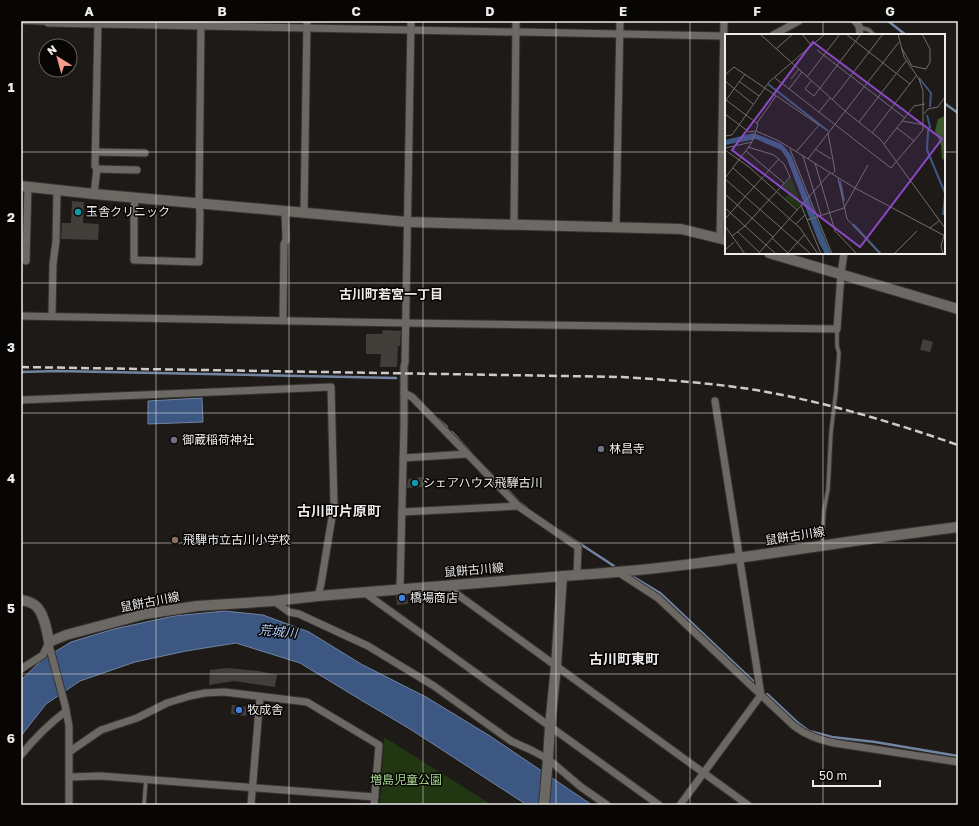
<svg xmlns="http://www.w3.org/2000/svg" width="979" height="826" viewBox="0 0 979 826" font-family="'Golos Text','Noto Sans JP',sans-serif">
<rect width="100%" height="100%" fill="#1e1a18"/>
<polygon fill="#203711" points="384,737 492,805 380,805"/>
<g fill="#3b5782" stroke="#7184a1">
<polygon points="202,398 203,422 148,424 148,401"/>
<polygon points="225,611 263,615 309,632 361,664 426,697 490,736 592,805 527,805 410,729 361,700 300,663 236,643 186,651 135,662 80,681 46,704 21,736 21,680 43,659 71,642 114,629 174,616"/>
</g>
<g fill="none" stroke-linecap="round" stroke-linejoin="round">
<g stroke="#7184a1" stroke-width="2.5">
<polyline points="888,21 906,35"/>
<polyline points="944,103 958,113"/>
<polyline points="21,372 58,371 396,378"/>
<polyline points="438,419 447,427"/>
<polyline points="452,432 471,453"/>
<polyline points="499,481 520,503 527,508"/>
<polyline points="559,530 614,566"/>
<polyline points="632,576 660,593 753,681"/>
<polyline points="767,694 798,723 809,731 832,737 875,742 958,756"/>
</g>
</g>
<g fill="#423f3b">
<polygon points="72,201 84,202 83,223 99,224 98,240 61,239 62,223 71,223"/>
<polygon points="383,330 401,331 400,346 398,346 397,367 380,367 381,354 366,354 366,334 382,334"/>
<polygon points="923,339 933,342 930,352 920,350"/>
<polygon points="422,477 423,487 407,488 408,479"/>
<polygon points="407,595 408,604 397,605 396,596"/>
<polygon points="227,668 259,671 277,675 275,687 234,681 209,685 210,670"/>
<polygon points="232,705 247,707 246,716 231,714"/>
</g>
<g fill="none" stroke-linecap="round" stroke-linejoin="round">
<defs>
<g id="lane">
<polyline points="21,22 48,23"/>
<polyline points="859,27 869,30 874,35"/>
<polyline points="822,544 824,511 828,489 831,432 836,391 839,353 837,346 837,330"/>
<polyline points="144,805 146,779"/>
</g>
<g id="street">
<polyline points="855,21 859,26 860,35"/>
<polyline points="48,23 723,36"/>
<polyline points="773,35 799,21"/>
<polyline points="96,152 145,153"/>
<polyline points="97,169 137,170"/>
<polyline points="94,194 97,169 95,166 98,21"/>
<polyline points="135,197 134,210 134,260 199,262 200,214 199,203 201,21"/>
<polyline points="304,213 307,21"/>
<polyline points="514,224 516,21"/>
<polyline points="616,227 620,21"/>
<polyline points="720,238 724,21"/>
<polyline points="26,261 28,186"/>
<polyline points="21,316 405,323 837,329 841,274 844,253"/>
<polyline points="52,316 53,264 56,241 57,190"/>
<polyline points="283,320 284,244 286,240 285,211"/>
<polyline points="404,393 412,397 518,506 578,547 577,575"/>
<polyline points="21,400 331,387 334,505 321,584 318,596"/>
<polyline points="403,458 467,454"/>
<polyline points="402,512 518,506"/>
<path d="M618 572 658 598 794 726C807 736 818 739 834 743L958 762"/>
<polyline points="450,585 454,592 748,805"/>
<polyline points="400,589 404,425 404,366 405,363 411,21"/>
<polyline points="365,593 659,805"/>
<polyline points="274,601 289,612 299,614 368,646 434,686 511,741 531,750 548,759 581,787 607,805"/>
<polyline points="49,642 50,649 65,705 69,726 69,805"/>
<polyline points="21,669 43,655 49,642"/>
<polyline points="69,752 101,730 137,718 167,703 190,696 205,693 224,692 307,702 379,745 374,805"/>
<path d="M21 755C34 739 49 724 66 711"/>
<polyline points="69,777 101,776 375,797"/>
<polyline points="251,805 260,697"/>
<polyline points="680,805 761,695 715,401"/>
</g>
<g id="secondary">
<polyline points="21,186 94,194 407,222 681,229 726,240"/>
<polyline points="769,253 958,309"/>
<path d="M21 600C26 601 32 602 36 606 44 613 47 631 49 642L66 635 145 614 197 606 274 601 318 596 577 575C658 570 739 558 820 546 866 539 912 533 958 527"/>
<polyline points="544,805 548,759 550,726 556,666 562,576"/>
</g>
</defs>
<use href="#lane" stroke="#363432" stroke-width="5.5"/>
<use href="#street" stroke="#363432" stroke-width="9"/>
<use href="#secondary" stroke="#363432" stroke-width="12"/>
<use href="#lane" stroke="#6c6864" stroke-width="3.5"/>
<use href="#street" stroke="#6c6864" stroke-width="7"/>
<use href="#secondary" stroke="#6c6864" stroke-width="10"/>
<path stroke="#cdcbc9" stroke-width="2.5" stroke-dasharray="8 4" stroke-linecap="butt" d="M21 367 623 377C668 380 712 383 756 390 825 402 892 422 958 445"/>
</g>
<path fill="none" stroke="#eeecea" stroke-width="1" stroke-opacity="0.55" d="M156 21V805M289 21V805M423 21V805M556 21V805M690 21V805M823 21V35M21 152H726M944 152H958M823 253V805M21 283H958M21 413H958M21 543H958M21 674H958"/>
<g fill="#0f9aa8" stroke="#070605" stroke-width="1.5">
<circle cx="78" cy="212" r="4"/>
<circle cx="415" cy="483" r="4"/>
</g>
<g fill="#6b7280" stroke="#070605" stroke-width="1.5">
<circle cx="174" cy="440" r="4"/>
<circle cx="601" cy="449" r="4"/>
</g>
<circle fill="#8d6e63" stroke="#070605" stroke-width="1.5" cx="175" cy="540" r="4"/>
<g fill="#3f7fe0" stroke="#070605" stroke-width="1.5">
<circle cx="402" cy="598" r="4"/>
<circle cx="239" cy="710" r="4"/>
</g>
<g text-anchor="middle" stroke-width="3" stroke-linejoin="round" paint-order="stroke">
<g font-size="12" fill="#eeecea" stroke="#070605" text-anchor="start">
<text x="86" y="216">玉舎クリニック</text>
<text x="182" y="444">御蔵稲荷神社</text>
<text x="609" y="453">林昌寺</text>
<text x="423" y="487">シェアハウス飛騨古川</text>
<text x="183" y="544">飛騨市立古川小学校</text>
<text x="410" y="602">橋場商店</text>
<text x="247" y="714">牧成舎</text>
</g>
<g font-size="12" fill="#eeecea" stroke="#070605">
<text transform="translate(795 536) rotate(-9)" y="4">鼠餅古川線</text>
<text transform="translate(474 570) rotate(-5)" y="4">鼠餅古川線</text>
<text transform="translate(150 602) rotate(-11)" y="4">鼠餅古川線</text>
</g>
<g font-size="12" fill="#a6d58d" stroke="#070605">
<text x="406" y="784">増島児童公園</text>
</g>
<g font-size="13" font-weight="bold" fill="#eeecea" stroke="#070605">
<text x="391" y="299">古川町若宮一丁目</text>
</g>
<g font-size="13" font-style="italic" fill="#b2ccf6" stroke="#070605">
<text transform="translate(278 631) rotate(5)" y="5">荒城川</text>
</g>
<g font-size="14" font-weight="bold" fill="#eeecea" stroke="#070605">
<text x="339" y="516">古川町片原町</text>
<text x="624" y="664">古川町東町</text>
</g>
</g>
<g transform="translate(725 34)">
<rect width="220" height="220" fill="#1e1a18"/>
<path d="M66 143 76 170 72 174 60 164 64 159 57 153Z" fill="#203711"/>
<path d="M220 82V126L217 125 216 111 210 97 213 85Z" fill="#3b582a"/>
<path d="M29 99 57 110 66 121 106 220H100L94 209 62 125 56 116 31 105 0 111V106Z" fill="#3b5782"/>
<path fill="none" stroke="#3b5782" stroke-width="2" d="M194 44 206 59 205 73M43 50 103 97M202 81 205 93 203 97 202 116 220 159M115 147 119 167M218 181 220 161M128 190 156 220"/>
<path fill="none" stroke="#716e6c" stroke-width="1" d="M35 0 120 77 155 105 220 194M77 0 86 11M100 0 44 48 21 81 33 90 31 97 54 107 130 154 220 202M121 0 185 50M176 13 187 32 201 35 205 28V15L197 0M51 15 68 0M92 16 180 84M0 41 9 33 94 91 71 118M82 43 115 0M50 44 166 134 198 96V57L194 45 179 23 173 0M66 45 74 35M0 47 28 70M86 47 80 55 89 62 136 0M15 48 34 62M64 55 77 38M107 66 158 0M94 78 105 64M0 80 24 98 30 97M199 80 203 75 213 73 220 63M177 87 199 91M134 88 181 27M32 89 51 62M172 94 189 107M103 99 110 137 107 140M147 99 191 42M0 102 7 101 21 81 1 66 20 40M159 110 189 72 200 70M0 114 27 108M65 115 107 220M90 115 106 125M0 116 24 133 72 176M21 117 59 149M78 122 96 181M83 125 174 8M90 129 110 197 132 220M8 134 75 194 93 220M0 144 26 110 31 97M113 144 122 185 155 220M0 145 86 220M0 160 48 203M76 171 96 220M0 174 51 220M0 185 54 125M82 186 119 174 143 131M71 190 80 181M0 192 20 220M205 194 215 186M13 198 34 218M7 202 20 192 65 143 59 130 49 121 23 113M47 204 64 220M0 216 9 208M33 220 105 139M62 220 80 200M169 220 192 197M218 220 216 212 220 198"/>
<path fill="#8c49c5" fill-opacity="0.15" stroke="#8c49c5" stroke-width="2" d="M88 8 217 105 135 213 7 116Z"/>
<rect width="220" height="220" fill="none" stroke="#eeecea" stroke-width="2"/>
</g>
<rect width="979" height="826" fill="none" stroke="#070605" stroke-width="44"/>
<g transform="translate(58 58) rotate(323)"><circle r="19" fill="#070605" stroke="#636261"/>
<path d="M0-3L7 15L0 10L-7 15Z" fill="#f59c91"/>
<text y="-6" font-size="11" font-weight="bold" text-anchor="middle" fill="#eeecea">N</text>
</g>
<path d="M813 780v6h67v-6" fill="none" stroke="#eeecea" stroke-width="2"/>
<text x="819" y="780" font-size="12" fill="#eeecea" stroke="#070605" stroke-width="3" paint-order="stroke">50 m</text>
<rect x="22" y="22" width="935" height="782" fill="none" stroke="#eeecea" stroke-width="1.5"/>
<g font-size="13" text-anchor="middle" font-weight="bold" fill="#eeecea">
<text x="89" y="16">A</text>
<text x="222" y="16">B</text>
<text x="356" y="16">C</text>
<text x="490" y="16">D</text>
<text x="623" y="16">E</text>
<text x="757" y="16">F</text>
<text x="890" y="16">G</text>
<text x="11" y="92">1</text>
<text x="11" y="222">2</text>
<text x="11" y="352">3</text>
<text x="11" y="483">4</text>
<text x="11" y="613">5</text>
<text x="11" y="743">6</text>
</g>
</svg>
